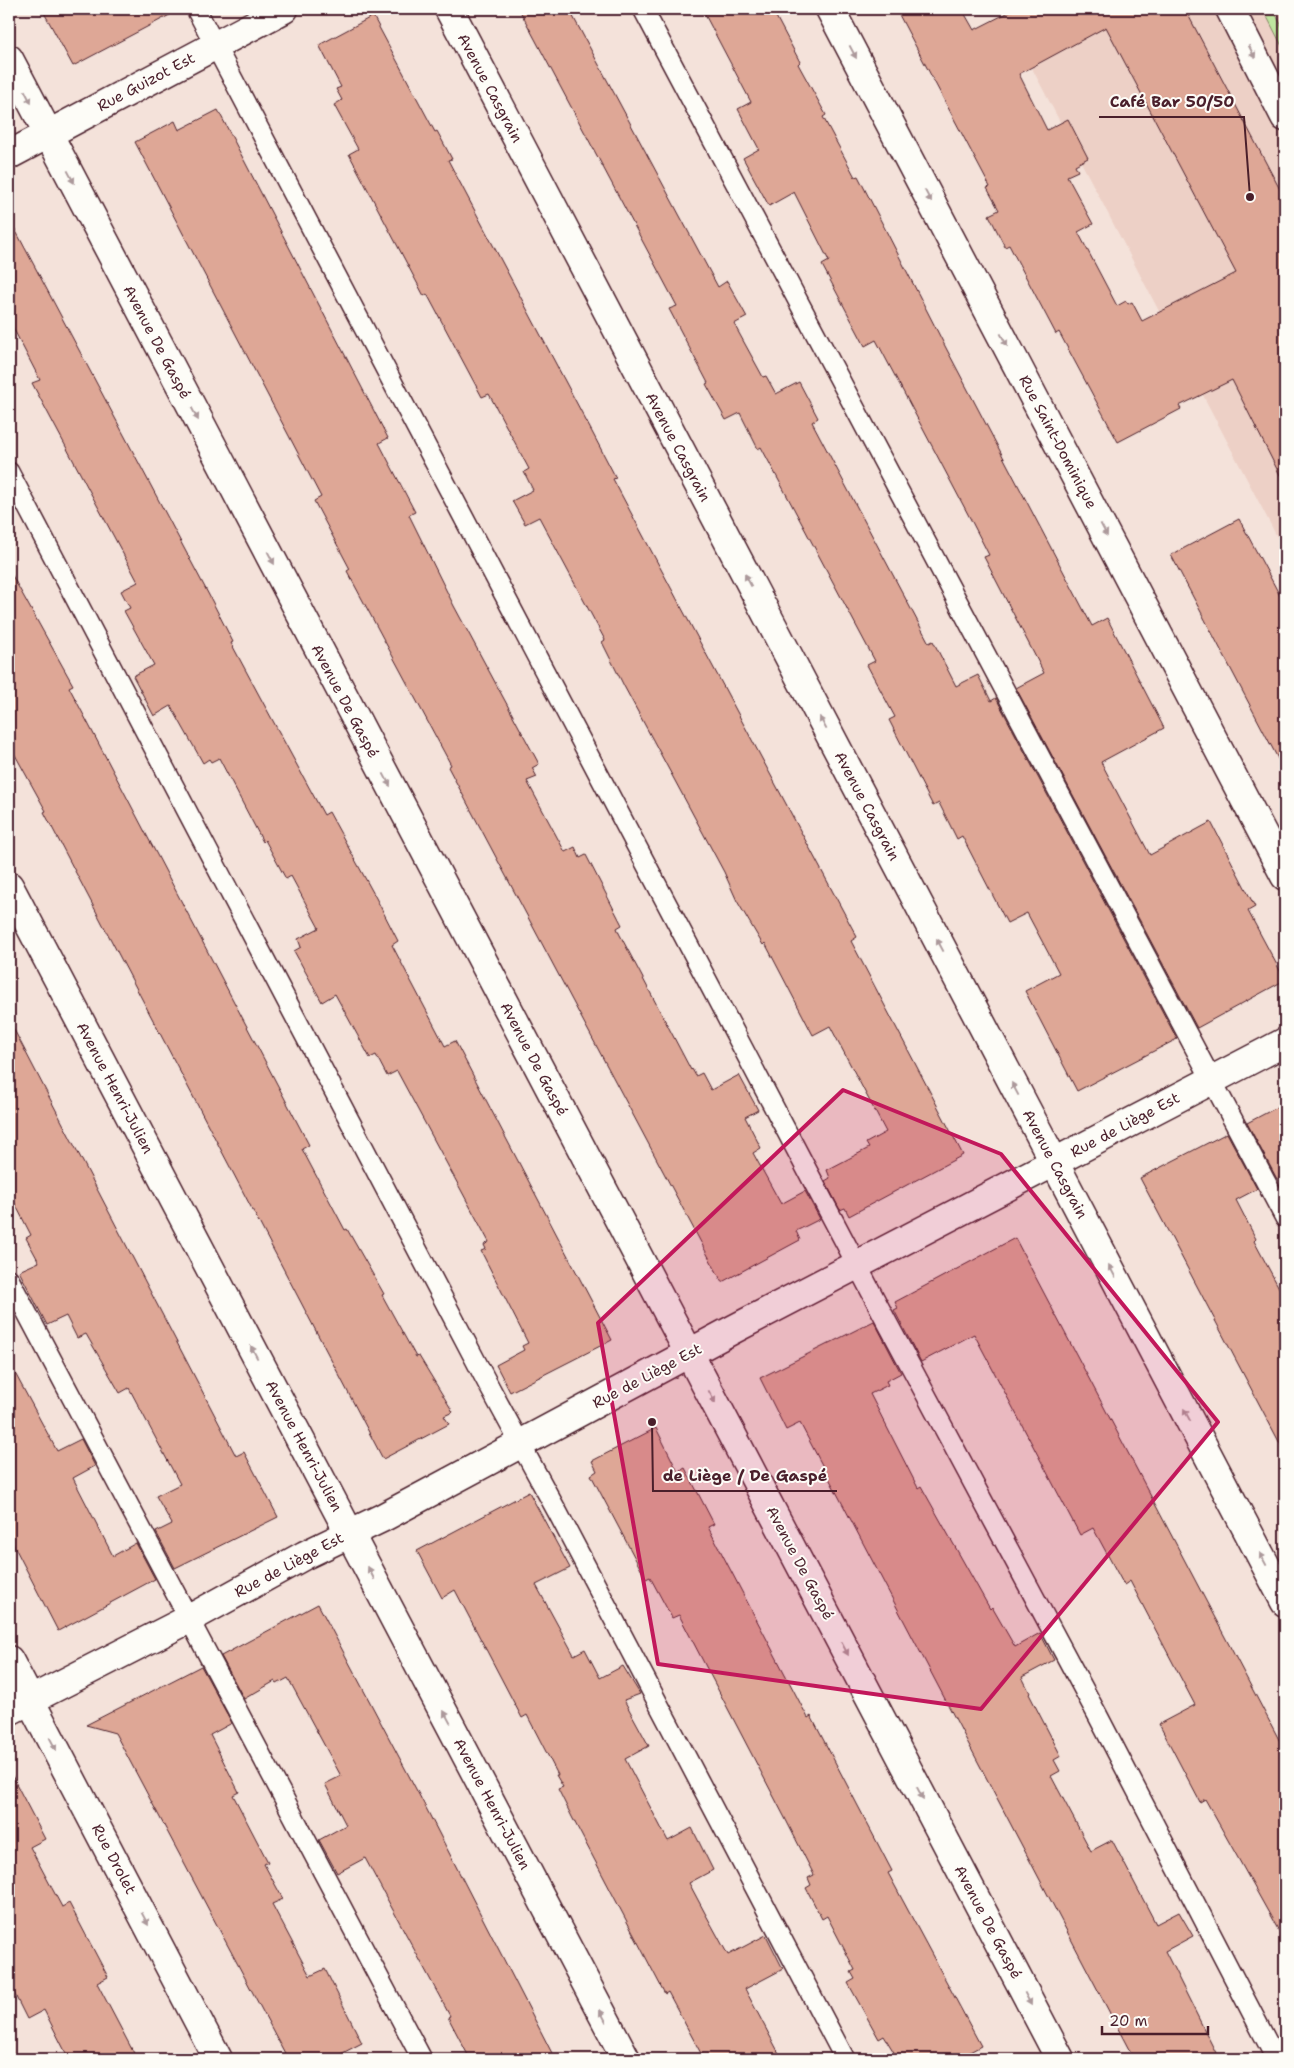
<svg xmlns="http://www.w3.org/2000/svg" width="1294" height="2068" viewBox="0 0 1294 2068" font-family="'Shantell Sans',sans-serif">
<defs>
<pattern id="grass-tufts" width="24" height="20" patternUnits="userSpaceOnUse" patternTransform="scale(1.25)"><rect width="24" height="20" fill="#bee59f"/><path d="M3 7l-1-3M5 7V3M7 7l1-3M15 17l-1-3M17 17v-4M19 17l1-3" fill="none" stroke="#a5c489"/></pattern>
</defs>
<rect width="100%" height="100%" fill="#f4e2da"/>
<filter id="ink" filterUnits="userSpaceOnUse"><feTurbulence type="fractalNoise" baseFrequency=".02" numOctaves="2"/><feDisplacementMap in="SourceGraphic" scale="10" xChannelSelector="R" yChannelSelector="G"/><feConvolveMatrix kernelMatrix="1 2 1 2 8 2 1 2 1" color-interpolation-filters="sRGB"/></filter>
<g filter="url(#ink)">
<polygon fill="#edd0c6" points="1001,9 1285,9 1285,552"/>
<polygon fill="url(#grass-tufts)" stroke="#848265" points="1263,9 1273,9 1285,32 1285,52"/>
<g fill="#dea796" stroke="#4a1f2b" fill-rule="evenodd">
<polygon points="42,9 181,9 73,66"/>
<polygon points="519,9 569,9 718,287 727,281 747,317 734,324 763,377 766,376 776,394 799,382 818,418 812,422 929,643 933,641 956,686 978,675 991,701 996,698 1177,1039 1077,1091 1025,991 1059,973 1027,913 1007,923 962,836 957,839 939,803 933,806 889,720 895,717 867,665 875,661 761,447 758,449 740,413 726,420 706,384 708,383 669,309 677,306"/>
<polygon points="702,9 772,9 800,62 798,64 826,115 823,117 855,177 858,176 946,348 1092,626 1107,618 1164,728 1101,762 1150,855 1211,822 1255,907 1248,911 1285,980 1197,1028 1016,688 1044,673 984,557 989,555 970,518 876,340 865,346 822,265 829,261 794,192 769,206 743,158 759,149 738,109 751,102"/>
<path d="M896 9H962L974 30 1015 9H1185L1285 199V485L1232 380 1179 406 1181 409 1118 442 1059 332 1056 334 1009 245 1005 247 989 215 999 210 987 188 990 187ZM1106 27 1236 273 1142 321 1132 302 1128 304 1126 301 1117 306 1078 232 1093 224 1067 176 1078 171 1075 165 1088 158 1068 119 1047 130 1019 74Z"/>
<polygon points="373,16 435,132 437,131 452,159 448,160 592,432 616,478 613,479 850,924 857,937 851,941 963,1155 849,1216 845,1208 840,1210 825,1181 830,1178 827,1170 869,1148 866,1143 886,1132 830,1026 813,1035 765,943 763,945 737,901 724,872 624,686 602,642 605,640 539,517 525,524 512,501 533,490 524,472 529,469 489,394 482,397 427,294 424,296 349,154 358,149 334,105 342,100 336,89 341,87 319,45"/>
<polygon points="218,110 388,438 379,443 415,512 409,515 454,606 539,764 532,768 537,777 527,781 565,852 575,847 580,858 586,855 622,925 617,928 619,933 691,1070 692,1069 696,1076 702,1073 711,1090 739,1075 758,1110 745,1117 761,1148 753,1153 781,1204 805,1191 820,1219 796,1231 800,1240 722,1282 448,767 451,765 347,571 350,569 314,501 321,497 135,142 175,121 179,130"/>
<polygon points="9,218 211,599 233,642 231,643 260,697 324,815 329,812 376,898 398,941 392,945 445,1046 455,1041 612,1340 510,1392 496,1365 524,1350 522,1346 528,1343 481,1251 486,1249 484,1245 489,1242 397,1071 387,1076 376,1055 370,1058 335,994 322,1002 294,951 301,947 298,939 319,928 291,876 286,879 265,840 263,842 219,758 211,762 209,759 203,763 171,706 154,716 133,676 154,665 124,611 130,608 121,591 138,582 32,383 40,380 9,320"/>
<polygon points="1239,519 1285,605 1285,772 1171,555"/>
<polygon points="9,570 73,685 69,687 309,1145 302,1149 345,1230 347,1229 384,1294 382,1295 416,1357 419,1356 453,1412 444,1416 449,1424 383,1459 44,812 46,811 9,744"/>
<polygon points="9,1020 236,1456 244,1452 278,1517 175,1568 156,1532 172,1524 156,1496 180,1484 155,1437 129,1388 120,1393 86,1334 77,1338 66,1316 47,1325 19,1271 39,1262 26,1238 31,1235 9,1192"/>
<polygon points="1285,1103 1285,1174 1277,1179 1247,1123"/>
<polygon points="1227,1133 1257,1189 1236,1200 1256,1239 1254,1241 1285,1299 1285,1453 1140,1178"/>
<polygon points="1015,1238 1285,1751 1285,1942 1205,1799 1200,1802 1159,1724 1195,1705 1130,1581 1124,1585 1093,1528 1080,1535 974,1334 921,1362 894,1310 898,1308 895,1302"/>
<polygon points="874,1321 901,1373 886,1381 888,1385 870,1394 918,1488 921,1486 990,1609 992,1607 1015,1647 1040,1633 1054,1660 1022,1677 1030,1693 1029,1694 1061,1756 1054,1760 1060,1771 1051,1776 1091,1851 1112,1840 1156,1924 1179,1912 1193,1936 1165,1951 1219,2059 1134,2059 800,1423 786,1430 760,1378"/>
<polygon points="9,1362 57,1451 81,1439 95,1466 73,1478 113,1556 136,1543 155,1579 58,1631 9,1536"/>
<polygon points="656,1428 678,1472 685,1468 714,1524 708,1527 808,1718 811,1716 892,1871 888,1873 981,2046 957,2059 898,2059 884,2036 879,2039 848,1983 855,1979 851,1972 855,1970 827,1916 822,1919 806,1888 811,1885 808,1878 814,1875 785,1818 679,1615 672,1618 650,1577 646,1579 591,1475 597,1471 592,1461"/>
<polygon points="529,1492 570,1568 536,1585 574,1655 585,1649 600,1678 623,1666 640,1694 624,1700 649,1746 625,1759 668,1841 692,1828 713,1870 689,1883 706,1915 728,1955 766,1935 783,1969 745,1989 782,2059 704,2059 668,1992 665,1994 572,1817 558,1789 563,1787 556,1775 558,1775 527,1715 522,1718 455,1590 442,1598 417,1551"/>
<polygon points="318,1604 425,1806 555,2059 470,2059 448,2017 450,2016 365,1858 337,1873 319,1840 346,1825 325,1784 341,1776 288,1678 277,1684 275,1681 244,1699 221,1656"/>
<polygon points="201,1666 232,1723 210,1735 239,1792 233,1795 268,1862 264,1864 283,1899 272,1904 310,1976 325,1969 362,2043 331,2059 288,2059 115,1733 86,1725"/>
<polygon points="9,1770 45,1839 30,1847 62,1907 69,1903 108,1977 97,1983 137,2059 69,2059 44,2010 27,2019 9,1983"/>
</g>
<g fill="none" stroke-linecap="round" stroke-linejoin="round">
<defs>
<g id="service">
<polyline points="196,9 888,1324 1098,1716 1276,2059"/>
<polyline points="643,9 1285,1218"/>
<polyline points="9,472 490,1388 558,1513 845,2059"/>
<polyline points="9,1279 422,2059"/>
</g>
<g id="minor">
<polyline points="449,9 1285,1602"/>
<polyline points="830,9 1285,876"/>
<polyline points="9,59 1060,2059"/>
<polyline points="9,155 284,9"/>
<polyline points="9,886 626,2059"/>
<polyline points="9,1660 218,2059"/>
<polyline points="9,1711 189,1619 305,1555 382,1518 734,1329 1285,1042"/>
</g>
<polyline id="secondary" points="1230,9 1285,117"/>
</defs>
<use href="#service" stroke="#4a1f2b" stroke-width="22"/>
<use href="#minor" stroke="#4a1f2b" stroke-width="31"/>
<use href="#secondary" stroke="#4a1f2b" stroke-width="31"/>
<use href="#service" stroke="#fdfcf7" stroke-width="19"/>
<use href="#minor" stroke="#fdfcf7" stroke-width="28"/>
<use href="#secondary" stroke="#fdfcf7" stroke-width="28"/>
</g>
<defs><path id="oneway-solid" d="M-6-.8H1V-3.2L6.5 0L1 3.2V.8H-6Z" transform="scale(1.25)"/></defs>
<g fill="#ac999b">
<use href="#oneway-solid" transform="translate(853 52) rotate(62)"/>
<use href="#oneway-solid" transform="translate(1252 52) rotate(63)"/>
<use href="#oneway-solid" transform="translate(28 97) rotate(63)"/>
<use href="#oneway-solid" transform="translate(71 177) rotate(62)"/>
<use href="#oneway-solid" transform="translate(928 196) rotate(62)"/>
<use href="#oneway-solid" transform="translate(1004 340) rotate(62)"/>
<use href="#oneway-solid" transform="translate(195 414) rotate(62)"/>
<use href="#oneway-solid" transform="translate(1104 530) rotate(62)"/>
<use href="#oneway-solid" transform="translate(271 558) rotate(62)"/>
<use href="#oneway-solid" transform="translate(748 580) rotate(-118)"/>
<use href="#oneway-solid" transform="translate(823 723) rotate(-118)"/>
<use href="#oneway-solid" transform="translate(387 780) rotate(62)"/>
<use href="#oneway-solid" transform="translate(940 945) rotate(-118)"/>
<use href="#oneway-solid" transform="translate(1015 1089) rotate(-118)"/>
<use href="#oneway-solid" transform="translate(1112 1271) rotate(-118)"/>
<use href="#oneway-solid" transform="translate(254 1352) rotate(-118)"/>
<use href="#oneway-solid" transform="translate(712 1397) rotate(62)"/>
<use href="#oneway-solid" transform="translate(1187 1415) rotate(-118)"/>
<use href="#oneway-solid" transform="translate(1263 1559) rotate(-118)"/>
<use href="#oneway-solid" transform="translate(371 1573) rotate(-117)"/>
<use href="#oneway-solid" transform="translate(845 1649) rotate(62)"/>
<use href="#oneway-solid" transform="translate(447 1717) rotate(-118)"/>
<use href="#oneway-solid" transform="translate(53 1744) rotate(62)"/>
<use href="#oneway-solid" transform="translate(920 1793) rotate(62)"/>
<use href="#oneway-solid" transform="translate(145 1919) rotate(62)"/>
<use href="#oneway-solid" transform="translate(1028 1999) rotate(62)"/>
<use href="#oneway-solid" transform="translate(603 2016) rotate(-118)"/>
</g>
</g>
<path fill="#c2185b" fill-opacity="0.2" stroke="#c2185b" stroke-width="4" stroke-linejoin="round" d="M843 1090 1001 1154 1218 1422 981 1709 658 1664 598 1323Z"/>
<g text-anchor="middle" stroke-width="4" stroke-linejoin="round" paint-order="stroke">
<g font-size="15" fill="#4a1f2b" stroke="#fdfcf7">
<text transform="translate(146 82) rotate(-28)" y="5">Rue Guizot Est</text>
<text transform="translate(490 88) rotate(62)" y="5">Avenue Casgrain</text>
<text transform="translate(157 342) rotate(62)" y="5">Avenue De Gaspé</text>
<text transform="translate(1058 442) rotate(62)" y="5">Rue Saint-Dominique</text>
<text transform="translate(678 447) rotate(62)" y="5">Avenue Casgrain</text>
<text transform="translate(345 701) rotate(62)" y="5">Avenue De Gaspé</text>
<text transform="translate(867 806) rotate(62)" y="5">Avenue Casgrain</text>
<text transform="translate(534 1059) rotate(62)" y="5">Avenue De Gaspé</text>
<text transform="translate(115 1088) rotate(62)" y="5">Avenue Henri-Julien</text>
<text transform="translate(1125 1125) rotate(-28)" y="5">Rue de Liège Est</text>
<text transform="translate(1055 1164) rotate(62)" y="5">Avenue Casgrain</text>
<text transform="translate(647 1376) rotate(-28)" y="5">Rue de Liège Est</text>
<text transform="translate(304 1446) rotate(62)" y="5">Avenue Henri-Julien</text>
<text transform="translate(800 1563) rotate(62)" y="5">Avenue De Gaspé</text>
<text transform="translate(289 1565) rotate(-28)" y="5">Rue de Liège Est</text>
<text transform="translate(492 1804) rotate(62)" y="5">Avenue Henri-Julien</text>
<text transform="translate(114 1859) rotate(62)" y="5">Rue Drolet</text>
<text transform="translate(988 1922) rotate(62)" y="5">Avenue De Gaspé</text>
</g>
</g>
<path fill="none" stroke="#4a1f2b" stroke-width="2" d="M1250 197L1244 117H1099M652 1422L653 1491H837"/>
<g fill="#4a1f2b" stroke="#fdfcf7" stroke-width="2">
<circle cx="1250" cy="197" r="5"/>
<circle cx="652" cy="1422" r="5"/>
</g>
<g font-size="16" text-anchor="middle" font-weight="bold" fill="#4a1f2b" stroke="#fdfcf7" stroke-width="4" stroke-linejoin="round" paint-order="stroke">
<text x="1172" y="107">Café Bar 50/50</text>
<text x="745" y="1481">de Liège / De Gaspé</text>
</g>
<rect width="1294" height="2068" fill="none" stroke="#fdfcf7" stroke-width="30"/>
<rect x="15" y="15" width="1264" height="2038" fill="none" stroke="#4a1f2b" stroke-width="2" filter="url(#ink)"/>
<path d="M1102 2026v8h106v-8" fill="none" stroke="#4a1f2b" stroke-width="2.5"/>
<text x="1109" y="2026" font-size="15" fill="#4a1f2b" stroke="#fdfcf7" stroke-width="4" paint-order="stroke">20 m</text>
</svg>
